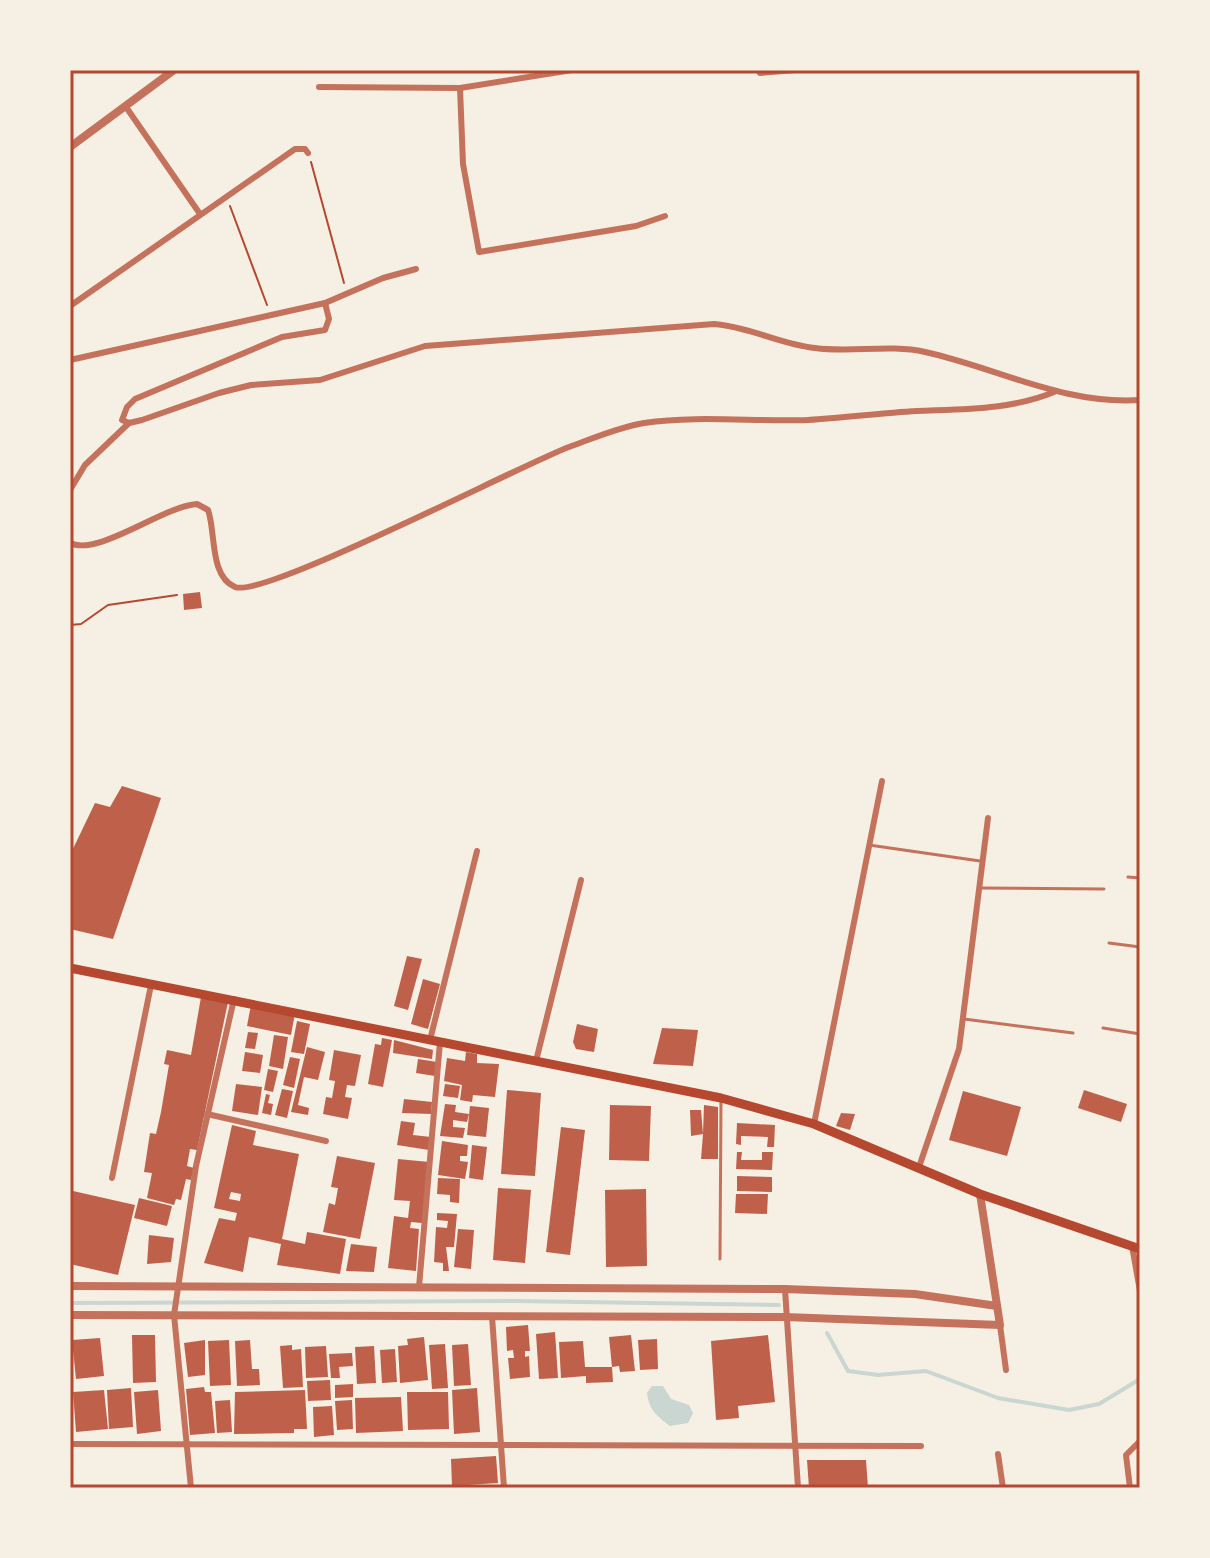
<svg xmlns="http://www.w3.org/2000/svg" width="1210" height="1558" viewBox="0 0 1210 1558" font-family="'Work Sans',sans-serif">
<rect width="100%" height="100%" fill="#f6efe4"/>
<path fill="#c9d6d2" d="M652 1386H663L671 1399 689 1405 693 1413 688 1423 670 1426C657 1416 649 1410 647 1393Z"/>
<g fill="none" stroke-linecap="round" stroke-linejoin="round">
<g stroke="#c9d6d2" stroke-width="4">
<polyline points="70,1303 514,1301 779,1305"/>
<polyline points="827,1333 848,1371 878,1375 926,1371 998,1398 1069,1410 1099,1404 1140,1379"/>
</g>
</g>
<g fill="#bf614a" fill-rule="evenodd">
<polygon points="200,592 202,608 184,610 183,594"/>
<polygon points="122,786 161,798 113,939 70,929 70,855 95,803 110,807"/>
<polygon points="407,956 422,959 408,1010 394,1006"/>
<polygon points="423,979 440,984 428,1029 411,1024"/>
<polygon points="201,997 228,1002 197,1150 190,1149 187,1166 194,1168 191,1180 186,1179 181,1200 176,1199 174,1205 147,1198 152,1173 144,1172 150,1133 156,1134 161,1112 169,1065 164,1064 167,1050 191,1055"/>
<polygon points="251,1005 295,1013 291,1035 247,1026"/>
<polygon points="297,1021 310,1024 304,1054 291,1052"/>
<polygon points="577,1024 598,1029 594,1052 576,1049 573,1042"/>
<polygon points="662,1028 698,1030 693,1066 653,1064"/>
<polygon points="248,1032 258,1033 255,1049 245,1048"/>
<polygon points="274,1035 288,1037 283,1069 269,1066"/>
<polygon points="382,1038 392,1040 383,1087 368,1084 375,1044 381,1045"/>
<polygon points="394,1040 433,1050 432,1059 393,1053"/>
<polygon points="307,1047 325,1052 318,1080 304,1077 298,1105 309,1108 308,1115 291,1112"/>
<polygon points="334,1050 361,1055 355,1086 347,1085 345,1097 352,1098 348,1119 323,1114 326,1097 332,1098 335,1081 329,1080"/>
<polygon points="245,1052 263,1055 260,1073 242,1071"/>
<polygon points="466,1052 477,1054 477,1063 499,1064 495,1097 473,1095 472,1102 460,1100 462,1085 444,1081 447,1058 465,1061"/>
<polygon points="290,1057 300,1059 294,1088 283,1085"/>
<polygon points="418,1059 437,1062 435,1076 416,1073"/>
<polygon points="268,1069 278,1071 273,1092 264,1090"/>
<polygon points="236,1084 262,1087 258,1115 232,1111"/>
<polygon points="445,1084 460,1086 458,1098 443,1096"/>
<polygon points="282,1089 293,1091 287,1118 275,1115"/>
<polygon points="507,1090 541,1093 535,1176 501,1174"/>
<polygon points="1084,1090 1127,1104 1121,1122 1078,1108"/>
<polygon points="963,1091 1021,1107 1007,1156 949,1140"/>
<polygon points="266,1094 270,1095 268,1103 273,1104 271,1115 262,1113"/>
<polygon points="404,1099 432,1102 431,1114 402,1113"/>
<polygon points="445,1104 456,1105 455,1112 469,1114 467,1122 453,1120 453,1127 465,1128 463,1138 440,1136"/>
<polygon points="610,1105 651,1106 649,1161 609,1160"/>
<polygon points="704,1105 718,1107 718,1159 701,1159 703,1134 691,1136 690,1110 701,1110 703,1134"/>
<polygon points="470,1106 489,1108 486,1137 467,1135"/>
<polygon points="841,1113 855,1114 850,1130 836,1126"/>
<polygon points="401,1121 415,1123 413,1135 431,1137 429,1150 397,1145"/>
<polygon points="737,1123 775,1125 774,1147 767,1147 768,1137 741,1136 741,1145 736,1144"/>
<path d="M232 1125 256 1131 253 1145 299 1154 282 1239 305 1244 307 1232 346 1239 340 1274 277 1265 281 1244 249 1237 243 1272 204 1263 219 1218 235 1221 237 1213 214 1208ZM231 1192 241 1194 240 1201 229 1199Z"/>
<polygon points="561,1127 585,1130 570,1255 546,1252"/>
<polygon points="442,1141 468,1145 467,1156 460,1156 460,1161 468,1162 465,1179 438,1175"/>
<polygon points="472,1145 487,1147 483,1180 469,1178"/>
<polygon points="737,1152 742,1152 741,1160 762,1160 762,1152 773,1152 772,1170 736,1169"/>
<polygon points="337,1156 375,1163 360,1239 323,1232 329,1203 335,1205 338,1188 331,1187"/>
<polygon points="398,1159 429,1162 422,1223 411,1222 410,1228 419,1229 416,1271 388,1268 394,1216 408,1218 410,1201 394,1200"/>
<polygon points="737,1176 772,1177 772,1192 737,1191"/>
<polygon points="438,1178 460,1179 459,1203 450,1202 450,1195 437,1194"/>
<polygon points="498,1188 531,1190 525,1263 493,1260"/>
<polygon points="646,1189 647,1266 606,1267 605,1190"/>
<polygon points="73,1191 135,1205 118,1275 70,1264"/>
<polygon points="736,1194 768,1194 767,1214 735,1213"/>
<polygon points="139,1198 172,1206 167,1226 134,1218"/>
<polygon points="437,1213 457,1214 454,1247 446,1247 449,1271 443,1271 443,1263 434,1262 436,1227 447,1228 448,1221 437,1220"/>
<polygon points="458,1229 474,1230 471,1269 454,1267"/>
<polygon points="149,1235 174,1238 171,1262 147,1264"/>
<polygon points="351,1244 377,1247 374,1272 346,1271"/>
<polygon points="528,1325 530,1351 525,1351 525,1357 529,1356 530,1377 510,1379 508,1358 514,1358 513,1350 507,1351 506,1327"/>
<polygon points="555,1332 558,1378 539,1379 536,1334"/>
<polygon points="132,1335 155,1335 156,1382 133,1383"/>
<polygon points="631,1335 635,1371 620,1372 619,1366 612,1367 613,1382 586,1383 586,1376 561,1378 559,1342 583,1341 585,1367 612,1367 609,1337"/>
<polygon points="768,1335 775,1402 738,1406 739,1418 716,1420 711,1341"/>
<polygon points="424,1337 428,1380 400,1383 398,1346 408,1345 407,1339"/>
<polygon points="100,1338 104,1376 76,1379 72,1340"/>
<polygon points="657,1339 658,1369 640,1370 638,1340"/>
<polygon points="205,1340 205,1375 188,1377 184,1343"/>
<polygon points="229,1340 231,1385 210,1386 208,1341"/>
<polygon points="250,1340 252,1369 259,1369 260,1385 237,1386 235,1341"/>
<polygon points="445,1344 448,1388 432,1389 429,1345"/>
<polygon points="468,1344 471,1385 454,1386 452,1345"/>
<polygon points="292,1345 292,1350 301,1349 303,1387 283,1388 280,1346"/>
<polygon points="326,1346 328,1377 306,1378 305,1347"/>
<polygon points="374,1346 376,1383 357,1384 355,1347"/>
<polygon points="395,1349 397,1382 382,1383 380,1350"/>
<polygon points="352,1353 353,1366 339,1367 340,1378 331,1378 329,1354"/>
<polygon points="330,1380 331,1400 308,1401 307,1381"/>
<polygon points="353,1384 353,1397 335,1398 335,1385"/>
<polygon points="204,1387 205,1392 211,1392 215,1433 190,1435 186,1389"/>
<polygon points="131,1388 133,1427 109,1429 107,1390"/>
<polygon points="477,1388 480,1432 454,1434 452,1390"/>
<polygon points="104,1390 108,1429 76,1432 73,1392"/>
<polygon points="158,1390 161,1431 137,1434 134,1392"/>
<polygon points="305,1390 307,1429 294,1429 294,1433 234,1434 235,1392"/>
<polygon points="407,1392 448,1392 449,1429 408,1430"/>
<polygon points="401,1397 403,1431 356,1433 355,1398"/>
<polygon points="230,1400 232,1432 217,1433 215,1401"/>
<polygon points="352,1400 353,1429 337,1430 335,1401"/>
<polygon points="332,1406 334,1435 314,1437 313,1407"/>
<polygon points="496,1456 498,1483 452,1486 451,1459"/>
<polygon points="807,1460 866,1460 868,1488 809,1488"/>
</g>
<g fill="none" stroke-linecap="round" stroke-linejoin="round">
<g stroke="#b5482f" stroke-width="2">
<polyline points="311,162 344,283"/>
<polyline points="230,206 267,305"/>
<polyline points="70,625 81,624 108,605 177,595"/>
</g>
<g stroke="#c5725c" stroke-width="3">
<polyline points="869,845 980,861"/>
<polyline points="1128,877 1140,878"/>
<polyline points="980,888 1104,889"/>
<polyline points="1109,943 1140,947"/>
<polyline points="964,1019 1073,1033"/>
<polyline points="1103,1028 1140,1034"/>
<polyline points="720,1259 721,1101"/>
</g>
<g stroke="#c5725c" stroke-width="6">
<polyline points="760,73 795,70"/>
<polyline points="319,87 460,88 572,70"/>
<polyline points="460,88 463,164 479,252 636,226 665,216"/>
<polyline points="126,107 200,214"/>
<path d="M325 303 329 319 325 330 282 337 135 399 127 407 122 420 129 423 142 420 219 393 251 385 320 380 425 346 714 324C750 327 780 344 815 348 851 353 889 344 925 352 998 368 1063 405 1140 400"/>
<polyline points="70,306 295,149 305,149 308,153"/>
<polyline points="70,360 325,303 383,278 416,269"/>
<polyline points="70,490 85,465 129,423"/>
<path d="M70 543C98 557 163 506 197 504L208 510C216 531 209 576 235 587 263 599 523 464 569 447 594 438 619 427 644 423 698 415 754 422 808 420 844 418 880 413 917 411 962 409 1011 410 1054 392"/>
<polyline points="430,1040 477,851"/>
<polyline points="536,1061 581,880"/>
<polyline points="207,1114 326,1141"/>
<polyline points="814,1124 882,781"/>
<polyline points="919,1167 959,1049 988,818"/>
<polyline points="112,1178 151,985"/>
<polyline points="1132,1246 1140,1291"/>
<polyline points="419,1287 440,1042"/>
<polyline points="785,1289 798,1488"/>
<polyline points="492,1316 504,1488"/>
<polyline points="1000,1325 1006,1370"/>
<polyline points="70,1444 921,1446"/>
<polyline points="998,1454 1003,1488"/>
<polyline points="191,1488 174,1315 196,1166 234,999"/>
<polyline points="1130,1488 1126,1455 1140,1441"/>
</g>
<g stroke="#c5725c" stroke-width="8">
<polyline points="70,147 174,70"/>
<polyline points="70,1286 785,1289 915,1294 997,1306"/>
<polyline points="70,1315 785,1317 1000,1325 980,1194"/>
</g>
<polyline stroke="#b5482f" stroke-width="9" points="70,968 721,1098 814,1124 980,1194 1140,1249"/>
</g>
<rect width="1210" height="1558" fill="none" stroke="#f6efe4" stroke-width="144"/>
<rect x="72" y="72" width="1066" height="1414" fill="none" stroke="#b5482f" stroke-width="3"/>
</svg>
